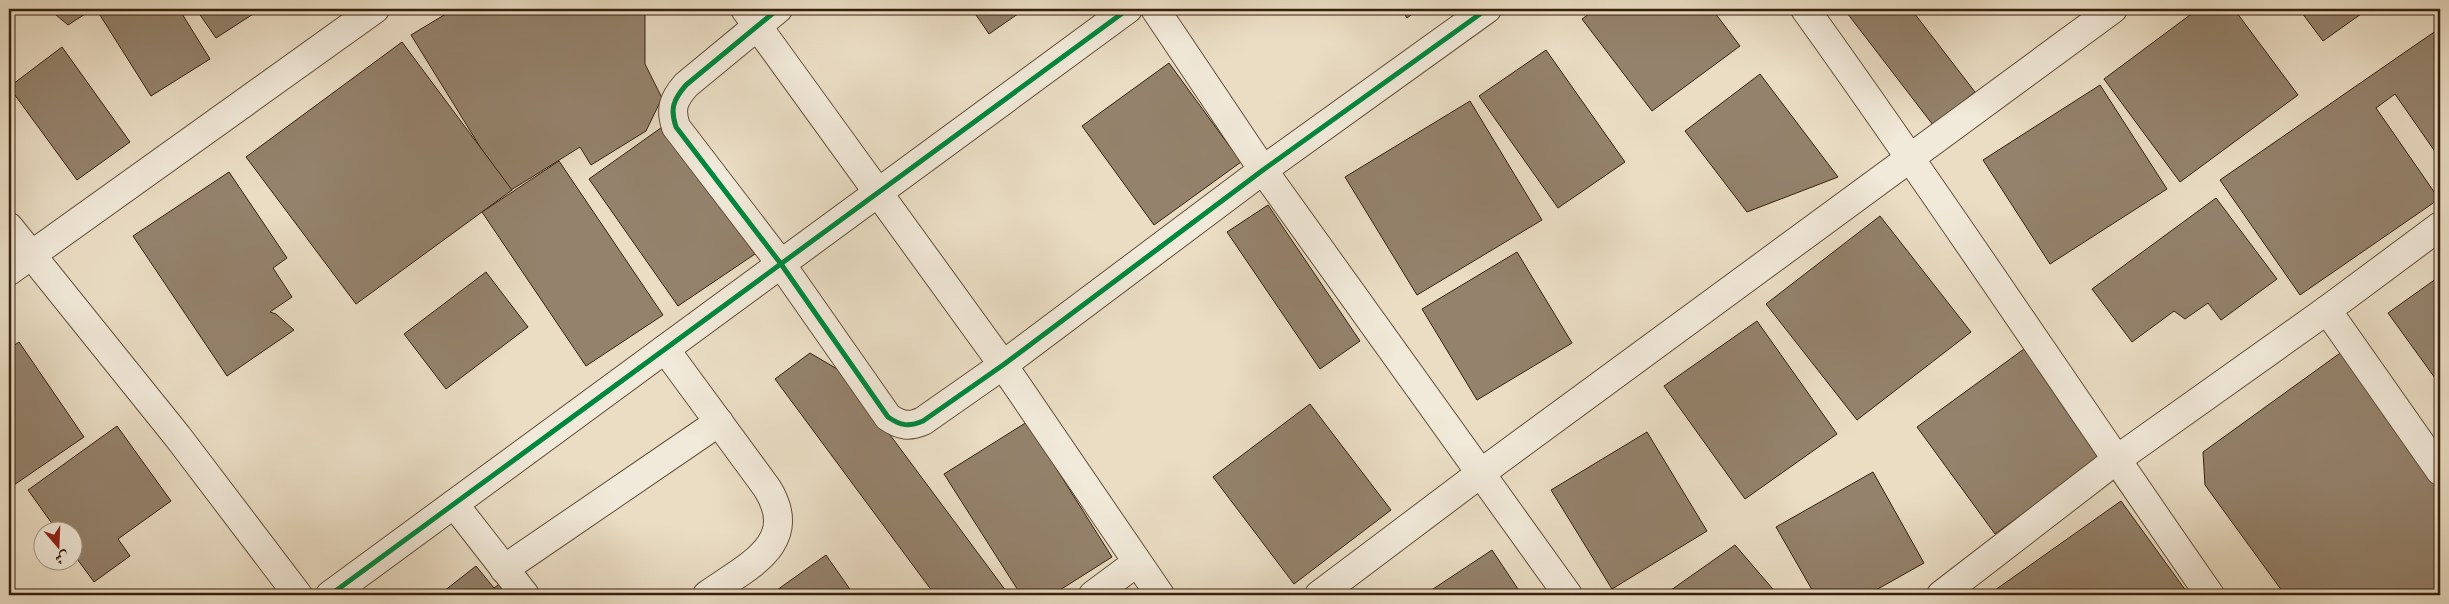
<svg xmlns="http://www.w3.org/2000/svg" width="2449" height="604" viewBox="0 0 2449 604" font-family="'IM FELL English',Amiri,serif">
<rect width="100%" height="100%" fill="#eaddc4"/>
<filter id="stains"><feTurbulence type="fractalNoise" baseFrequency=".004" numOctaves="4"/><feColorMatrix values="0 0 0 0 .2 0 0 0 0 .09 0 0 0 0 .02 0 0 0 .5 -.17"/></filter>
<radialGradient id="worn" r=".72"><stop offset=".6" stop-color="#630" stop-opacity="0"/><stop offset="1" stop-color="#630" stop-opacity=".3"/></radialGradient>
<g fill="#94826c" stroke="#36200c">
<polygon points="49,9 93,9 68,25"/>
<polygon points="104,9 179,9 210,59 151,96 98,12"/>
<polygon points="196,9 261,9 216,38"/>
<polygon points="454,9 645,9 645,64 662,98 646,131 591,165 580,147 508,192 411,35"/>
<polygon points="972,9 1025,9 989,34"/>
<polygon points="1401,9 1419,9 1407,18"/>
<polygon points="1596,9 1712,9 1740,46 1652,111 1582,19"/>
<polygon points="1844,9 1911,9 1975,92 1933,125"/>
<polygon points="2198,9 2234,9 2298,95 2180,182 2104,79"/>
<polygon points="2299,9 2368,9 2323,41"/>
<polygon points="2440,28 2440,150 2436,153 2395,94 2376,108 2439,199 2300,295 2220,180"/>
<polygon points="402,42 512,190 356,304 246,157"/>
<polygon points="62,47 130,142 77,180 9,87"/>
<polygon points="1546,50 1625,162 1558,208 1479,96"/>
<polygon points="1169,63 1241,162 1154,225 1082,126"/>
<polygon points="1760,74 1838,177 1747,212 1685,131"/>
<polygon points="2100,85 2167,189 2050,264 1983,160"/>
<polygon points="1470,101 1542,220 1417,295 1345,177"/>
<polygon points="665,125 755,254 678,306 589,179"/>
<polygon points="559,161 663,315 586,366 482,212"/>
<polygon points="229,172 287,258 273,268 292,297 270,312 276,314 294,330 227,376 133,236"/>
<polygon points="2216,198 2277,279 2221,320 2208,303 2185,319 2174,311 2132,342 2092,289"/>
<polygon points="1268,205 1360,341 1320,369 1227,232"/>
<polygon points="1880,216 1971,332 1857,420 1766,304"/>
<polygon points="1517,252 1572,343 1477,400 1422,309"/>
<polygon points="486,272 528,327 446,389 404,334"/>
<polygon points="2440,276 2440,385 2388,313"/>
<polygon points="1757,321 1837,434 1745,499 1664,386"/>
<polygon points="19,342 84,437 11,487 9,483 9,349"/>
<polygon points="2024,349 2102,456 1995,534 1917,427"/>
<polygon points="2343,351 2440,486 2440,595 2285,595 2205,485 2203,452"/>
<polygon points="810,353 844,373 1009,595 935,595 775,379"/>
<polygon points="1310,404 1391,510 1294,584 1213,477"/>
<polygon points="1027,422 1112,557 1052,595 1021,595 944,474"/>
<polygon points="117,426 171,501 118,539 130,556 94,582 72,552 72,532 58,532 28,490"/>
<polygon points="1647,432 1707,531 1612,589 1551,490"/>
<polygon points="1873,472 1924,563 1867,595 1815,595 1776,527"/>
<polygon points="2121,501 2189,595 1988,595"/>
<polygon points="1735,545 1778,595 1664,595"/>
<polygon points="1492,550 1522,595 1424,595"/>
<polygon points="826,555 854,595 770,595"/>
<polygon points="476,566 494,588 506,579 519,595 439,595"/>
</g>
<g fill="none" stroke-linecap="round" stroke-linejoin="round">
<defs>
<g id="street">
<polyline points="745,9 1003,365 1160,595"/>
<path d="M778 9 686 85C673 100 670 109 676 127L781 264 888 417C901 426 909 427 923 421L1003 365 1263 170 1487 9"/>
<polyline points="1155,9 1263,170 1568,595"/>
<path d="M1805 9C1944 202 2074 400 2210 595"/>
<polyline points="9,227 178,437 298,595"/>
<polyline points="9,271 375,9"/>
<polyline points="2327,310 2440,471"/>
<path d="M665 349 767 488C802 544 746 567 707 595"/>
<polyline points="454,504 525,595"/>
<polyline points="504,569 719,422"/>
<polyline points="330,595 1128,9"/>
<polyline points="1093,595 1136,563"/>
<polyline points="1319,595 1481,473 2113,9"/>
<polyline points="1941,595 2116,460 2327,310 2440,226"/>
</g>
</defs>
<use href="#street" stroke="#634f3a" stroke-width="30"/>
<use href="#street" stroke="#f1e9d9" stroke-width="28"/>
<defs>
<g id="cycleway">
<path d="M778 9 686 85C673 100 670 109 676 127L781 264 888 417C901 426 909 427 923 421L1003 365 1263 170 1487 9"/>
<polyline points="330,595 1128,9"/>
</g>
</defs>
<use href="#cycleway" stroke="#f1e9d9" stroke-width="8"/>
<use href="#cycleway" stroke="#00873e" stroke-width="5"/>
</g>
<rect width="2449" height="604" fill="none" stroke="#eaddc4" stroke-width="30"/>
<rect x="10" y="10" width="2429" height="584" fill="none" stroke="#36200c" stroke-width="2.5"/>
<rect x="15" y="15" width="2419" height="574" fill="none" stroke="#36200c"/>
<g transform="translate(58 546) rotate(161)"><circle r="24" fill="#f1e9d9" stroke="#a69987"/>
<path d="M0-4L9 19L0 12L-9 19Z" fill="#8f2418"/>
<text y="-8" font-size="14" font-weight="bold" text-anchor="middle" fill="#36200c">ش</text>
</g>
<rect width="100%" height="100%" filter="url(#stains)"/>
<rect width="100%" height="100%" fill="url(#worn)"/>
</svg>
